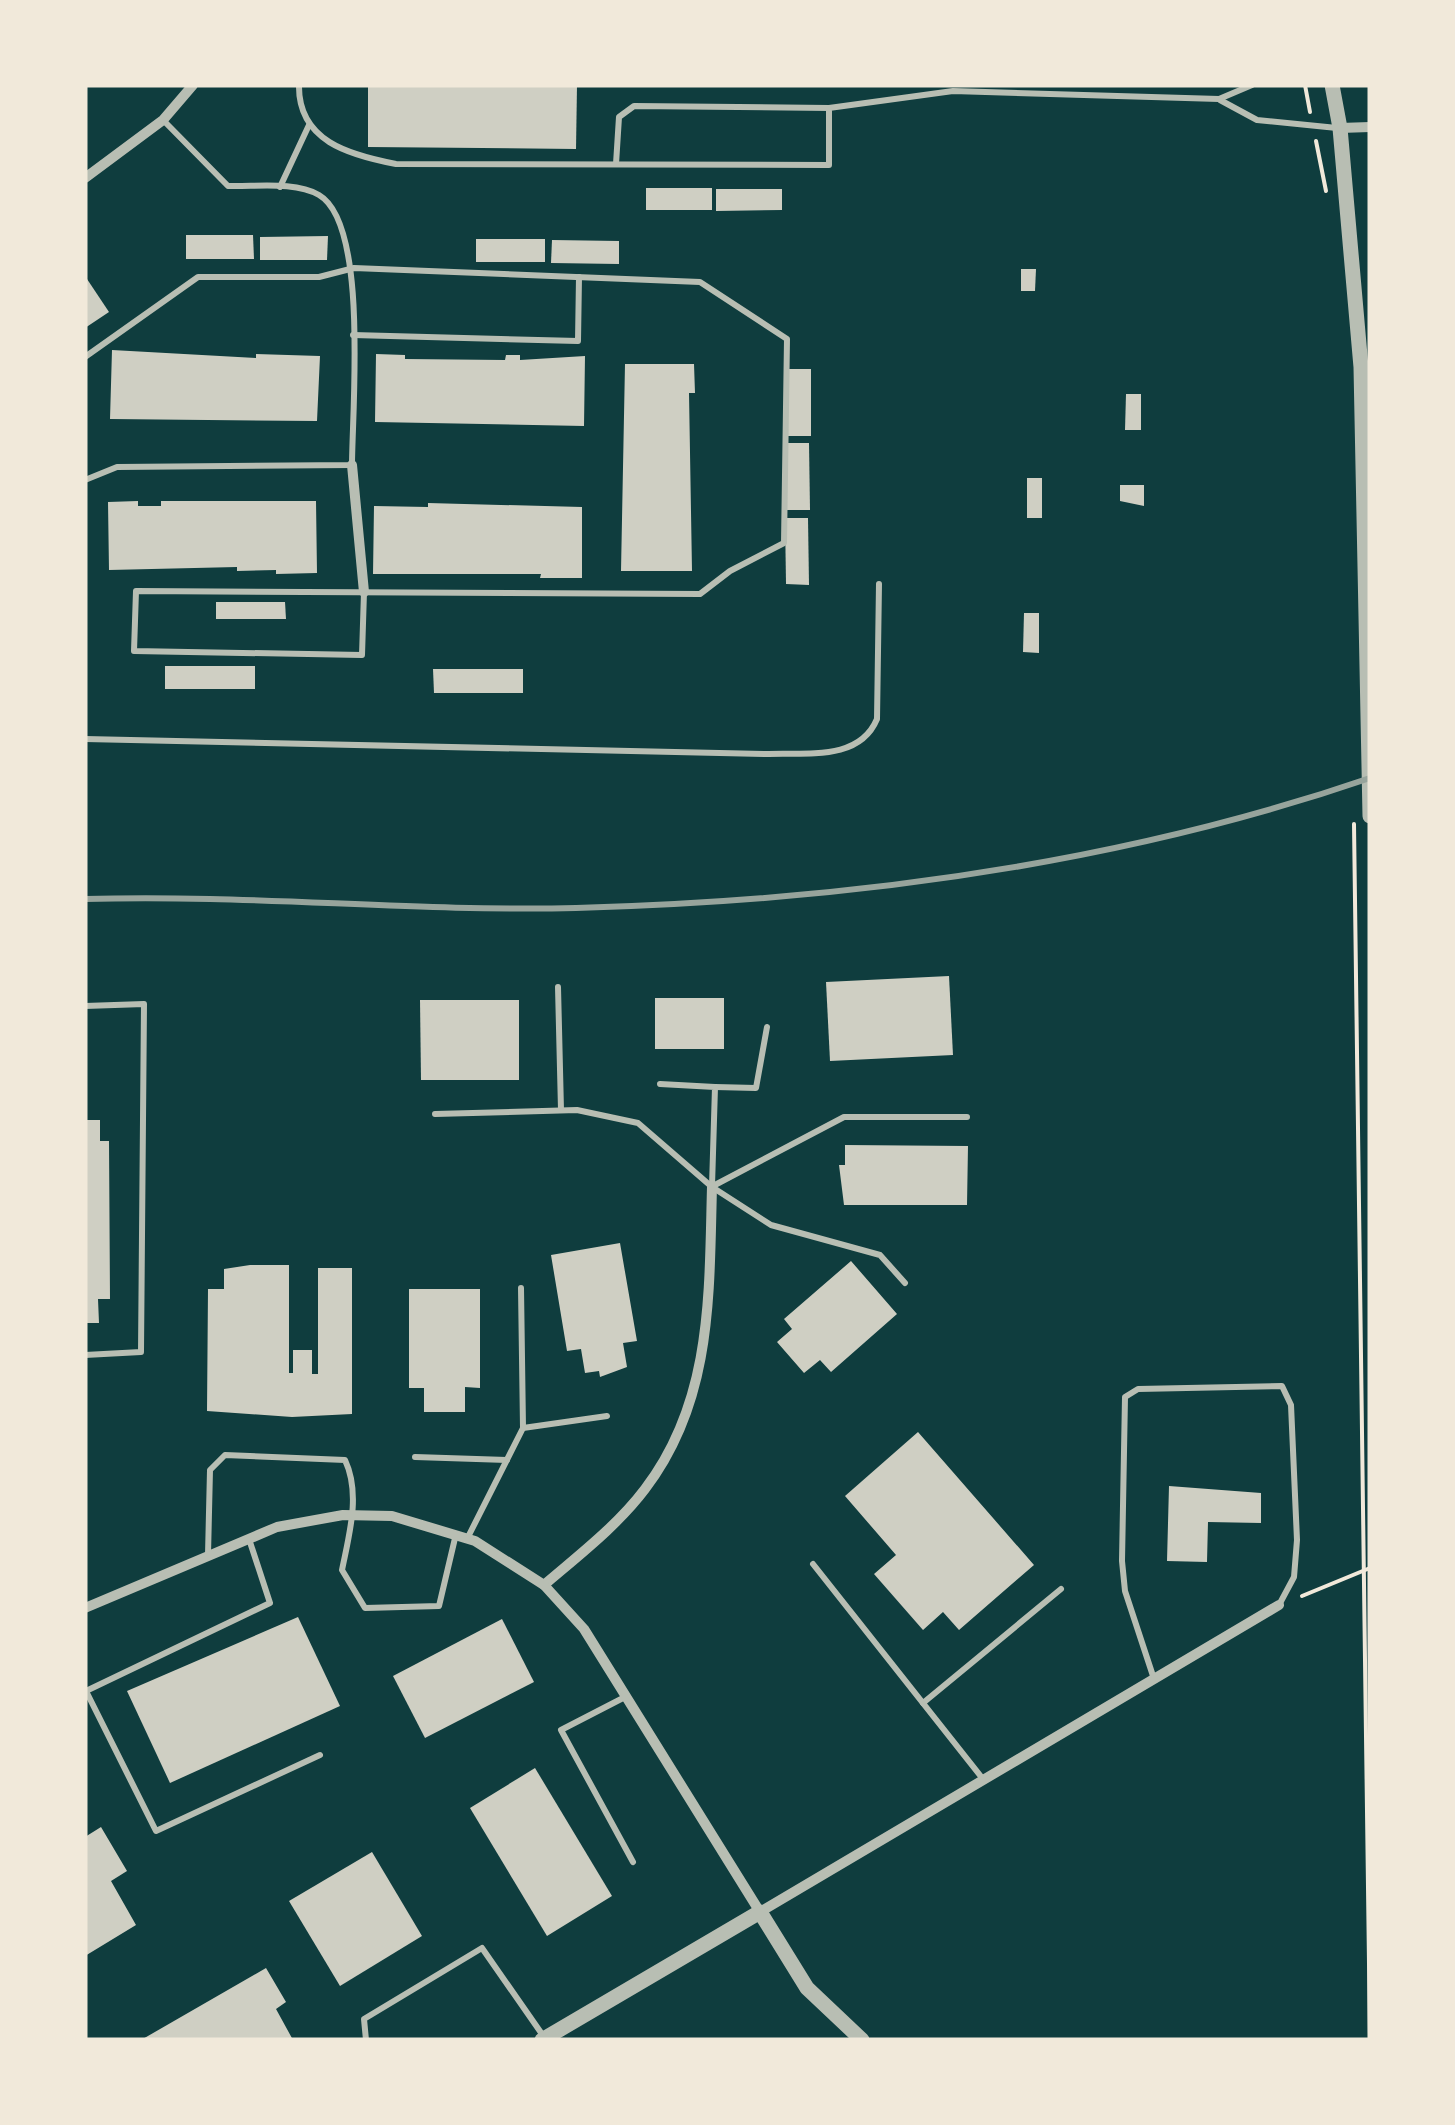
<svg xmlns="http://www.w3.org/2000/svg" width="1455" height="2125" viewBox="0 0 1455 2125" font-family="'Titillium Web',sans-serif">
<rect width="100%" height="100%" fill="#0f3d3e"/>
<g fill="#cfcfc3">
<polygon points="368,85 577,85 576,149 368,147"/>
<rect x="646" y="188" width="66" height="22"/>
<polygon points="716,189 782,189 782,210 716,211"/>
<polygon points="186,235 253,235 254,259 186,259"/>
<polygon points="328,236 327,260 260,260 260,237"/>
<rect x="476" y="239" width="69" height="23"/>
<polygon points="552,240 619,241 619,264 551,263"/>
<polygon points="1021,269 1036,269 1035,291 1021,291"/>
<polygon points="85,276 109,312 85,328"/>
<polygon points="112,350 256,358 256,354 320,356 317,421 110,419"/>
<polygon points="376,354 405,355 405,359 505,360 506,355 520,355 520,360 585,356 584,426 375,422"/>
<polygon points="625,364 694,364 695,393 689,393 692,571 621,571"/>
<rect x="787" y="369" width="24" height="67"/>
<polygon points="1126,394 1141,394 1141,430 1125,430"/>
<polygon points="787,443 809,443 810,510 787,510"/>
<rect x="1027" y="478" width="15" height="40"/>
<polygon points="1120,485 1144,485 1144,506 1120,501"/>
<polygon points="138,501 138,506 161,506 161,501 316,501 317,573 276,574 276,570 237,571 237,567 109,570 108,502"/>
<polygon points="428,503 582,507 582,578 540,578 541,574 373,574 374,506 428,507"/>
<polygon points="785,518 808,518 809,585 786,584"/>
<polygon points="216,602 285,602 286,619 216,619"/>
<polygon points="1024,613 1039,613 1039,653 1023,652"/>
<rect x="165" y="666" width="90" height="23"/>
<polygon points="433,669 523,669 523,693 434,693"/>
<polygon points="949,976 953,1055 830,1061 826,982"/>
<rect x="655" y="998" width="69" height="51"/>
<polygon points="420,1000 519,1000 519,1080 421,1080"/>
<polygon points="85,1120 100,1120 100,1141 109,1141 110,1299 98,1299 99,1323 85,1323"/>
<polygon points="845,1145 968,1146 967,1205 844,1205 839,1165 845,1165"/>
<polygon points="620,1243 637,1341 623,1343 627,1367 600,1377 599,1371 585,1373 581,1349 567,1351 551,1255"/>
<polygon points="851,1261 897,1314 831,1372 820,1360 804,1373 777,1342 792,1329 784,1319"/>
<polygon points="250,1265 289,1265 289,1373 293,1373 293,1350 312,1350 312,1374 318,1374 318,1268 352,1268 352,1414 292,1417 207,1411 208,1289 224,1289 224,1269"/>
<polygon points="409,1289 480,1289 480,1388 465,1387 465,1412 424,1412 424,1388 409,1388"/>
<polygon points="918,1432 1034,1565 959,1630 943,1612 923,1630 874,1574 896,1555 845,1496"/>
<polygon points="1169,1486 1261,1493 1261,1523 1208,1522 1207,1562 1167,1561"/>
<polygon points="298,1617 340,1706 170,1783 127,1691"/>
<polygon points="502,1619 534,1682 425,1738 393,1676"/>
<polygon points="535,1768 612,1896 547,1936 470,1808"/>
<polygon points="101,1827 127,1871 111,1881 136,1925 85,1956 85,1837"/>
<polygon points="372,1852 422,1936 340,1986 289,1901"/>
<polygon points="266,1968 286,2002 276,2009 293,2040 141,2040"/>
</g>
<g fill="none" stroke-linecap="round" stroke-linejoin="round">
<g stroke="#f1e9da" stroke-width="4">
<polyline points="1305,85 1310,112"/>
<polyline points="1316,141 1326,191"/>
<polyline points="1354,824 1370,2039"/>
<polyline points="1302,1596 1370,1568"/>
</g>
<g stroke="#b8beb3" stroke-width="6">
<path d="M299 85C298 141 349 155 396 164L829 165V108L953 91 1219 99 1252 85"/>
<polyline points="1220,100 1257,120 1337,128"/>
<polyline points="616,164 619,117 634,106 829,108"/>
<polyline points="280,187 309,125"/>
<polyline points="353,335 578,341 579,277"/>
<polyline points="85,357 198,277 319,277 354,268 700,282 787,339 784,543 730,571 700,594 136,591 134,651 362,655 364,592"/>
<path d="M85 480 117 467 352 465C352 411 369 224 319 195 295 181 255 187 228 186L163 120"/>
<path d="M85 739 765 754C805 752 859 762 877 719L879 584"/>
<polyline points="558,987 561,1110"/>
<polyline points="85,1006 144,1004 141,1352 85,1355"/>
<polyline points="660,1084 715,1087 712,1186"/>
<polyline points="715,1087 756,1088 767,1027"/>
<polyline points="435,1114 577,1110 638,1123 712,1187 771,1225 880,1255 905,1283"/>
<polyline points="713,1186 844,1117 967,1117"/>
<polyline points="523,1428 607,1416"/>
<polyline points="415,1457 507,1460"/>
<polyline points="468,1537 523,1428 521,1288"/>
<path d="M208 1555 210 1470 225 1455 345 1460C361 1494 349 1535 342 1570L365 1608 439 1606 456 1534"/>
<polyline points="813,1564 983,1779"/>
<polyline points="1154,1679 1125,1591 1122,1561 1125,1397 1138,1389 1282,1386 1291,1405 1297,1540 1294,1577 1279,1605"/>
<polyline points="86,1691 270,1603 249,1539"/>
<polyline points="87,1693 156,1831 320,1755"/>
<polyline points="625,1697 561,1730 633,1862"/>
<polyline points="923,1703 1061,1589"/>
<polyline points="366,2040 364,2019 482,1948 544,2037"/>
</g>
<g stroke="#b8beb3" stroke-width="10">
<polyline points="1340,128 1370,127"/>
<polyline points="85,178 163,120 193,85"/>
<polyline points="352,465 364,592"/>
<path d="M544 1585C579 1555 617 1526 645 1489 713 1400 709 1294 712 1187"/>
<polyline points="85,1608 277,1527 343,1515 392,1516 475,1541 544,1585 584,1629 760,1912 1279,1605"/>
</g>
<g stroke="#b8beb3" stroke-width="15">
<polyline points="1332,85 1340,128 1361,367 1370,816"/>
<polyline points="542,2040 760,1912 807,1988 862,2040"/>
</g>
<path stroke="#97a49c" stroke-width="6" d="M85 899C248 894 412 912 576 908 843 901 1117 865 1370 778"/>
</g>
<rect width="1455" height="2125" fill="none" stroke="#f1e9da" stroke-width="175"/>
</svg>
